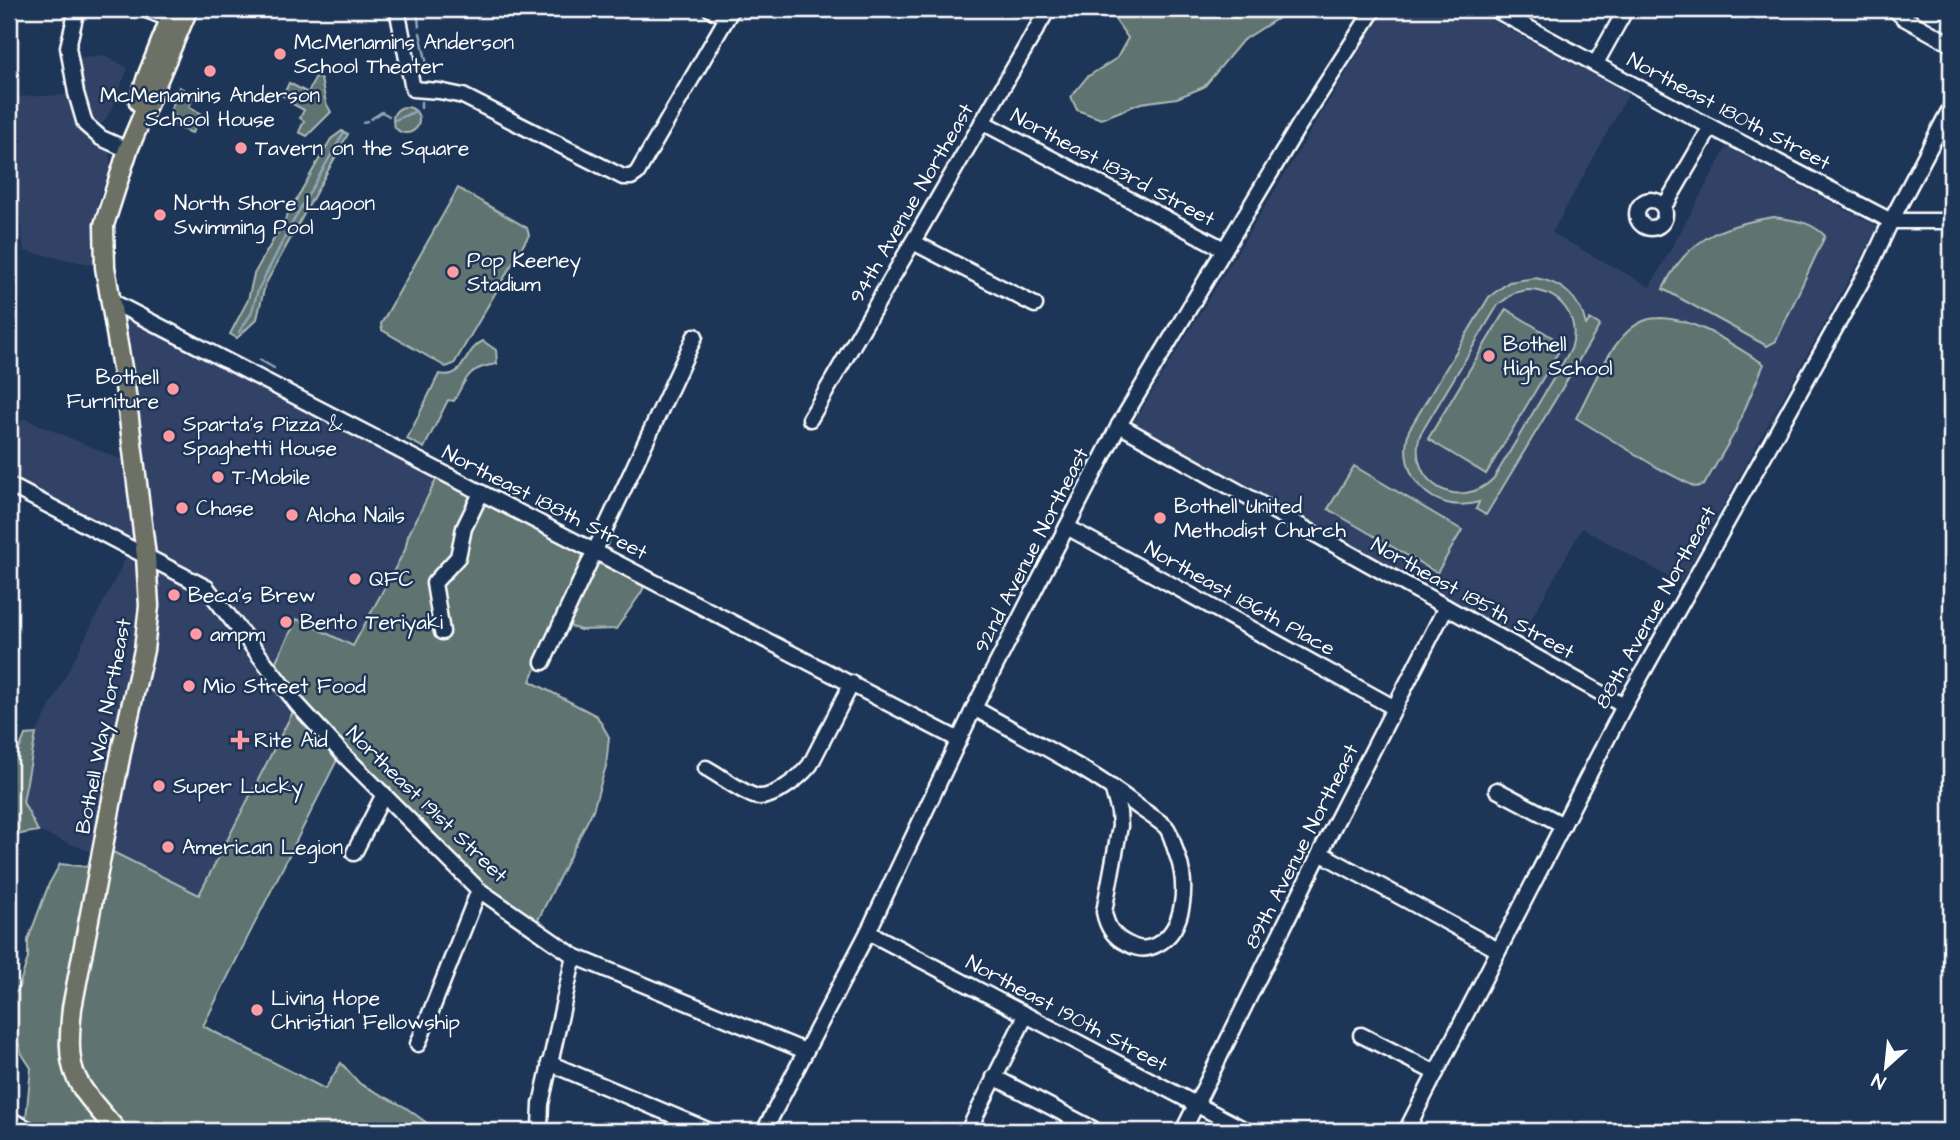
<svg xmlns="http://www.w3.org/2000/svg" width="1960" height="1140" viewBox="0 0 1960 1140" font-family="'Architects Daughter',sans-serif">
<rect width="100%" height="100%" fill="#1d3557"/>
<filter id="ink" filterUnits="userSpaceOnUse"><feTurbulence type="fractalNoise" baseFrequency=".0143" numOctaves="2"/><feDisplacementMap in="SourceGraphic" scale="14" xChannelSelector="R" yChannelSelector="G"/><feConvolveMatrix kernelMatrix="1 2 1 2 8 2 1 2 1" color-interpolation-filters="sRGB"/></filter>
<g filter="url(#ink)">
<g fill="#304366">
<polygon points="1385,9 1471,9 1629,93 1552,233 1650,287 1727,147 1878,227 1680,583 1582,528 1519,641 1132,425"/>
<polygon points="104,55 128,68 111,110 103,123 98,124 91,118 80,86 77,58"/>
<polygon points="71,95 80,127 86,137 108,150 110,158 110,167 97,204 107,209 105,267 24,251 9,133 9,97"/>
<polygon points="111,301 440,472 408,536 405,550 353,647 297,619 297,704 199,896 104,847 101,856 38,831 23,803 36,734 132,546 9,485 9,447 23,418 134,465"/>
</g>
<g fill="#5e736f" stroke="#aeb9b7" stroke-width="2" fill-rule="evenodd">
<polygon points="1111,9 1285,9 1278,18 1242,41 1204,87 1177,98 1141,103 1101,119 1077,110 1071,97 1087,77 1117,58 1128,38 1114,18"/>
<polygon points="316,76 321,79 326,103 331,112 307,136 299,132 304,121 300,118 304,110 291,103 292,100 283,96 289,83 308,93"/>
<polygon points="179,87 194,95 189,107 202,114 192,133 176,127 175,117 171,109"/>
<circle cx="406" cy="120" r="13"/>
<polygon points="342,131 348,134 265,285 257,319 237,338 230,334 248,300 254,274 321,156 331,139"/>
<polygon points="458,188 527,228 529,235 454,364 446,367 382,330 381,324"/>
<path d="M1774 217C1793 220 1811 221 1825 236L1776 341 1767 346 1663 289C1686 239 1722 225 1774 217Z"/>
<path d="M1535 278C1562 282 1580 298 1586 325L1590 319 1600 325 1486 515 1476 509 1479 502C1433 516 1395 475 1409 430L1489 297 1509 282ZM1527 290C1560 290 1581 317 1571 349L1494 478C1459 514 1406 482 1420 435L1498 305 1514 293Z"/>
<polygon points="1506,309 1563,344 1486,474 1428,439"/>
<path d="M1662 318C1700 320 1732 345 1764 364L1735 432 1704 485 1695 487 1658 468 1576 418C1591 390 1614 330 1646 320 1651 318 1657 318 1662 318Z"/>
<path d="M483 341 496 350 497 364C468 368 467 376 454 401L448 400 424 448 407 439 439 374C466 380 463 350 483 341Z"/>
<polygon points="1354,466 1462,530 1437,573 1328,509"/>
<polygon points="440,472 648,579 641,593 616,629 580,630 559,622 530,681 597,716 609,737 606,766 593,810 534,928 479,890 341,752 203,1026 325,1089 341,1063 360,1084 405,1107 438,1131 32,1131 26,1118 31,1068 22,1054 9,1017 9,989 17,992 28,958 28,940 49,884 60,864 99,868 103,847 199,895 297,704 271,671 297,619 353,646 405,550 408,536"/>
<polygon points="36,734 23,802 38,831 9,836 9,774 25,735"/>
</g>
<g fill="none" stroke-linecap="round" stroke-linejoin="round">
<g stroke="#8da6b8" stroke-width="2.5">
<polyline points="417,9 419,27"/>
<polyline points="420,33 428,69"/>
<polyline points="421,102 421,108"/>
<polyline points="371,119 382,112 389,116"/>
<polyline points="395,120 416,111"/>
<polyline points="363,123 367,121"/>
<polyline points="239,332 251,314 258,290 291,225 343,134"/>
<polyline points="260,360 274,368"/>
</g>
<defs>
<g id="minor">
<polyline points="77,9 68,47 76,93 85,124 101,138 128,150"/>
<polyline points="144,9 169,19"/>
<polyline points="397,9 413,89 439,91 463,96 623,177 631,177 637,173 732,9"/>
<polyline points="710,9 727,17"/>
<polyline points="1494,9 1711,127 1891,221 1951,221"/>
<polyline points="1894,9 1904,18 1951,44"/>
<polyline points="1596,63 1626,9"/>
<polyline points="982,122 1224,249"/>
<circle cx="1651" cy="214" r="14"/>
<polyline points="1663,206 1669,199 1711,127"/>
<polyline points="913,242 1035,305"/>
<polyline points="111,301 959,740"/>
<polyline points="810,419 1048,9"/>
<polyline points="1119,425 1624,706"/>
<polyline points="9,485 207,588 297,704 341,752 479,890 574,956 805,1051"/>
<polyline points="1067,527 1393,707"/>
<polyline points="442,632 434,583 458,557 464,528 481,493"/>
<polyline points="543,662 695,336"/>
<path d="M974 708C1028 739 1086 767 1136 805 1145 812 1157 819 1166 827 1172 834 1174 848 1178 857 1187 884 1186 928 1158 944 1147 950 1139 950 1128 944 1113 937 1107 927 1104 912L1120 826 1119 812 1112 787"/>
<path d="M706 768C721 776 738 790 754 796 771 802 800 777 810 765L852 683"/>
<polyline points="1497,790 1563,825"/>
<polyline points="354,853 384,794"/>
<polyline points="1320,853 1498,950"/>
<polyline points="868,932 1247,1131"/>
<polyline points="1361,1035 1436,1073"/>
<polyline points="418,1044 479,890"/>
<polyline points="549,1063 710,1131"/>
<polyline points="994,1077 1093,1129 1092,1131"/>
<polyline points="9,1119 32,1131"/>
<polyline points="543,1131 540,1126 541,1104 574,956"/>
<polyline points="764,1131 868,932 974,708 1119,425 1298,127 1374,9"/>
<polyline points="968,1131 1026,1015"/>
<polyline points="1183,1131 1320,853 1446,607"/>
<polyline points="1406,1131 1624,706 1871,264 1891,221 1951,107"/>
</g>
<g id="major">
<polyline points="139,102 147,77 174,9"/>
<path d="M117 1131C74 1080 65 1077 72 1008L123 742 144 650 149 606 146 556 125 386 105 267 104 225 128 150 188 9"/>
</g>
</defs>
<use href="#minor" stroke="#fff" stroke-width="19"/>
<use href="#major" stroke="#fff" stroke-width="23"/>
<use href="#minor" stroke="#1d3557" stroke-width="14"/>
<use href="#major" stroke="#6c7065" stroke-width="18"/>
</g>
</g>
<g fill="#ff9aa2" stroke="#1d3557" stroke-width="2.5">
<circle cx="280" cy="54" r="7"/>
<circle cx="210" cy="71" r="7"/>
<circle cx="241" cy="148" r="7"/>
<circle cx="160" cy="215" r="7"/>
<circle cx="453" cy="272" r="7"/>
<circle cx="1489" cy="356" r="7"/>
<circle cx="173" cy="389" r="7"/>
<circle cx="169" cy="436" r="7"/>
<circle cx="218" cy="477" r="7"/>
<circle cx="182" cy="508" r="7"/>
<circle cx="292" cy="515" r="7"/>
<circle cx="1160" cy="518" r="7"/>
<circle cx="355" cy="579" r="7"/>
<circle cx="174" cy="595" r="7"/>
<circle cx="286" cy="622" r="7"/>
<circle cx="196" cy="634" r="7"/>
<circle cx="189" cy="686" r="7"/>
<path d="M236.5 729.5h7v7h7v7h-7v7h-7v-7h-7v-7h7z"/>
<circle cx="159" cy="786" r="7"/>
<circle cx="168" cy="847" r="7"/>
<circle cx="257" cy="1010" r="7"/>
</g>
<g text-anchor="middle" stroke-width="5" stroke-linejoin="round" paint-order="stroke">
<g font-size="21" fill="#fff" stroke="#1d3557" text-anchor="start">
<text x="294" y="49">McMenamins Anderson<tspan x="294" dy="24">School Theater</tspan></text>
<text x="210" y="102" text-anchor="middle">McMenamins Anderson<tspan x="210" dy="24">School House</tspan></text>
<text x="255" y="155">Tavern on the Square</text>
<text x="174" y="210">North Shore Lagoon<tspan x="174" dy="24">Swimming Pool</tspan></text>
<text x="467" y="267">Pop Keeney<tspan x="467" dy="24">Stadium</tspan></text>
<text x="1503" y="351">Bothell<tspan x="1503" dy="24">High School</tspan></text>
<text x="159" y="384" text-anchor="end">Bothell<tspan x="159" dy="24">Furniture</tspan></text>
<text x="183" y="431">Sparta's Pizza &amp;<tspan x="183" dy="24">Spaghetti House</tspan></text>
<text x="232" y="484">T-Mobile</text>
<text x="1174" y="513">Bothell United<tspan x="1174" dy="24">Methodist Church</tspan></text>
<text x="196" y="515">Chase</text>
<text x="306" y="522">Aloha Nails</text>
<text x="369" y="586">QFC</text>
<text x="188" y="602">Beca's Brew</text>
<text x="300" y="629">Bento Teriyaki</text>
<text x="210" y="641">ampm</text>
<text x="203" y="693">Mio Street Food</text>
<text x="254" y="747">Rite Aid</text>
<text x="173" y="793">Super Lucky</text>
<text x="182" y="854">American Legion</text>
<text x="271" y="1005">Living Hope<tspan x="271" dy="24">Christian Fellowship</tspan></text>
</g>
<g font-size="21" fill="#fff" stroke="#1d3557">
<text transform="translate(1729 111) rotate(28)" y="7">Northeast 180th Street</text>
<text transform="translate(1113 167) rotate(28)" y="7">Northeast 183rd Street</text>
<text transform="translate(911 203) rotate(-60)" y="7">94th Avenue Northeast</text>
<text transform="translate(545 502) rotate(27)" y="7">Northeast 188th Street</text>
<text transform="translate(1031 550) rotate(-63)" y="7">92nd Avenue Northeast</text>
<text transform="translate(1240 598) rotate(29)" y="7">Northeast 186th Place</text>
<text transform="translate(1473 598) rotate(29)" y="7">Northeast 185th Street</text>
<text transform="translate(1655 607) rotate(-61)" y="7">88th Avenue Northeast</text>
<text transform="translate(103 726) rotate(-79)" y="7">Bothell Way Northeast</text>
<text transform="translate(427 804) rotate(44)" y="7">Northeast 191st Street</text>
<text transform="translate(1301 846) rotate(-63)" y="7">89th Avenue Northeast</text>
<text transform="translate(1067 1013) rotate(28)" y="7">Northeast 190th Street</text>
</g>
</g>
<rect width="1960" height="1140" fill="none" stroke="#1d3557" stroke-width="35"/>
<rect x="18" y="18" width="1925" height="1105" fill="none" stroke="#fff" stroke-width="2.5" filter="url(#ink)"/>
<g transform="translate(1886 1067) rotate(207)" stroke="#1d3557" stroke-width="5" paint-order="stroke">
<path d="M0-5L12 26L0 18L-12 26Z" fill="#ffffff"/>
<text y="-10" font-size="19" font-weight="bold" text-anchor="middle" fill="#ffffff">N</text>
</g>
</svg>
